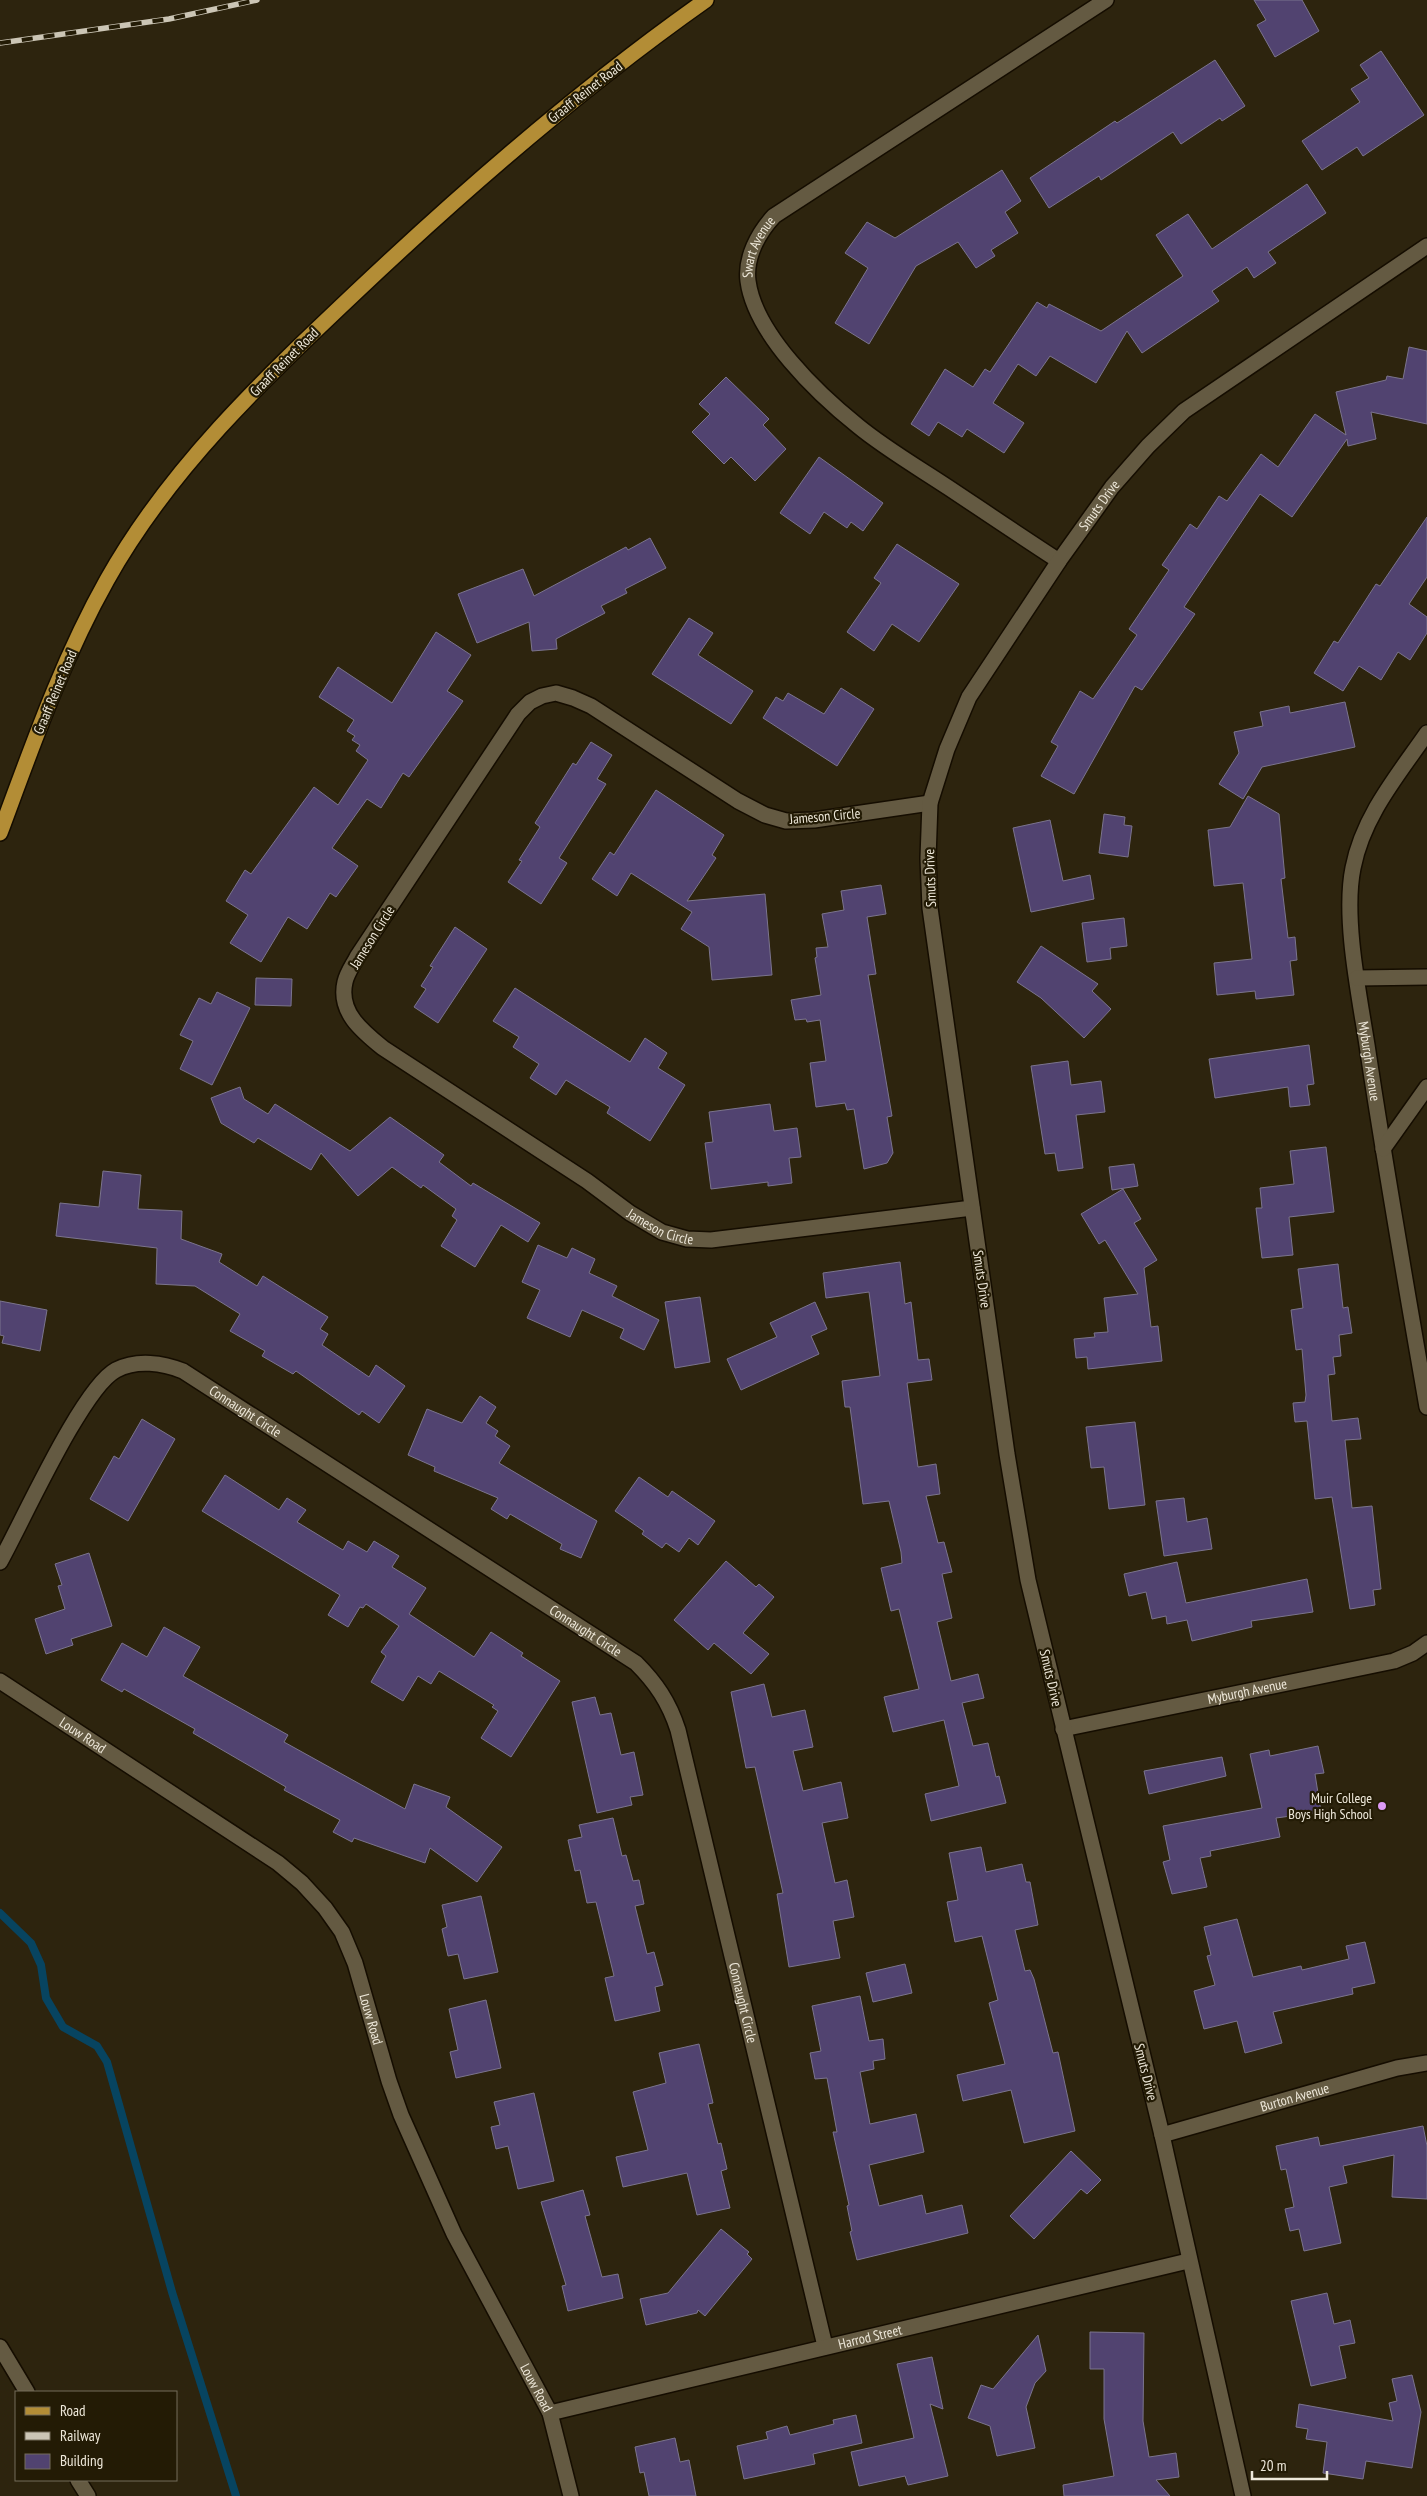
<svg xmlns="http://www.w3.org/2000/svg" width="1427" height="2496" viewBox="0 0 1427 2496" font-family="'PT Sans Narrow',sans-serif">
<rect width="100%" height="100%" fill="#2d240e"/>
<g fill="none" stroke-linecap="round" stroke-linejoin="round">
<polyline stroke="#074460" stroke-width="8" points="0,1913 31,1943 41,1965 46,1998 63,2027 97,2046 107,2062 172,2292 236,2496"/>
</g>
<g fill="#514370" stroke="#7b748d">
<polygon points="1254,0 1302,0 1319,31 1275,57 1257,25 1266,20"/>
<polygon points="1381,51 1424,115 1363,156 1357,147 1322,170 1302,141 1360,102 1351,89 1369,78 1360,65"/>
<polygon points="1215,60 1245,106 1222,121 1220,118 1181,144 1173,132 1101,180 1099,176 1049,208 1030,178 1115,121 1117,123"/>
<polygon points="1002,170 1021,201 1005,212 1018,233 991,250 995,256 976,268 958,242 916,266 869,344 835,323 868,268 845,253 867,222 895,238"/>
<polygon points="1307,184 1326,213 1268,252 1276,263 1254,278 1247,267 1212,291 1219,301 1142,353 1127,331 1096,383 1050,356 1036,376 1018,364 993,403 1024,423 1004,453 967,429 962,437 938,422 929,436 911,424 945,369 973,387 985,369 990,372 1037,302 1047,308 1049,304 1101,331 1183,276 1156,235 1188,214 1212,249"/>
<polygon points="1409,347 1427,351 1427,424 1371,412 1376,439 1348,446 1347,439 1292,517 1260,494 1184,607 1195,614 1142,690 1135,686 1074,794 1041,776 1058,746 1051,742 1080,691 1093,699 1137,635 1129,629 1169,570 1162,565 1190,524 1197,529 1219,496 1227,501 1261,454 1278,467 1315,414 1346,435 1336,392 1386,380 1387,376 1403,379"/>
<polygon points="726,377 769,419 763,425 786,449 755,481 731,457 724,464 692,432 710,414 699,404"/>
<polygon points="819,457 883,503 863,531 851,522 847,528 824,512 810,534 780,513"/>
<polygon points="1427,517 1427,577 1409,604 1427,617 1427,633 1410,660 1398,652 1381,680 1359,666 1343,691 1314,673 1334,641 1338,643 1376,584 1380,586"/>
<polygon points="650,538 666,568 625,589 627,593 601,606 605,613 556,639 557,649 532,651 529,622 477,643 458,594 523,569 534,596 626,547 628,550"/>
<polygon points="897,544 959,584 919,642 892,624 874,651 847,632 881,583 874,578"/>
<polygon points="689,618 713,633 698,655 753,691 731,724 652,674"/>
<polygon points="436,632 471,655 447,691 463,701 409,777 403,773 381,808 367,799 332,848 358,866 336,897 330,893 307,929 288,917 261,962 230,943 248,915 226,901 245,870 251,874 314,787 338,805 368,760 356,751 360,745 352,740 355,736 347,731 354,720 319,697 338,667 392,703"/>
<polygon points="841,688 874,709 837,766 763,718 776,697 783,701 788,693 824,714"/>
<polygon points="1345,702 1355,747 1262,767 1243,799 1219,784 1239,753 1234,732 1263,726 1260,712 1289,706 1290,713"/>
<polygon points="591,742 612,755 597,779 606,784 559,858 567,863 541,904 508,882 522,861 519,860 540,827 535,823 573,763 576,765"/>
<polygon points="656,790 724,835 712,855 716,858 687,901 765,894 772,975 712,980 709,947 681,929 692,912 631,873 617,896 592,879 610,852 614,855"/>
<polygon points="1248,796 1279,814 1285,878 1281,879 1288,938 1295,937 1297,960 1290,961 1294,995 1256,999 1255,991 1217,995 1214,963 1252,959 1243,883 1214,886 1208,830 1230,827"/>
<polygon points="1104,814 1125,817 1124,825 1132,826 1128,857 1099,853"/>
<polygon points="1050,820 1063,881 1090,875 1094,899 1031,912 1013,828"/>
<polygon points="881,885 886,914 867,917 876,974 868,975 892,1116 887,1117 893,1153 887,1163 864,1169 854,1109 847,1110 845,1103 816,1107 810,1063 826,1061 820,1020 807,1022 806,1019 795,1020 791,1000 821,995 815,958 817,957 816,948 828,947 822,914 844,910 841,891"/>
<polygon points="1124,918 1127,946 1110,948 1111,959 1087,962 1082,923"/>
<polygon points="455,927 487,949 438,1023 414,1007 426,989 421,986 433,967 430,966"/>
<polygon points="1041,946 1098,984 1092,991 1111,1009 1084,1038 1041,998 1017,982"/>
<polygon points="256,978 292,979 291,1006 255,1005"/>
<polygon points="515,988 630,1062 645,1038 667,1053 658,1068 685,1085 650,1141 607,1113 610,1107 566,1080 556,1095 530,1078 539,1064 513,1047 519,1037 493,1021"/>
<polygon points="217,992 250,1008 212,1085 180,1069 193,1041 180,1035 199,998 211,1004"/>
<polygon points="1309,1045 1314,1084 1307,1085 1310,1105 1290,1107 1288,1087 1215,1098 1209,1059"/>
<polygon points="1068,1061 1071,1085 1101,1081 1105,1112 1076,1115 1083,1168 1058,1171 1055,1153 1045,1154 1031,1066"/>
<polygon points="240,1087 244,1099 268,1114 275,1104 350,1151 390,1117 444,1155 439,1162 471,1186 473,1183 540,1223 528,1242 501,1225 475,1267 441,1246 457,1220 452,1216 456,1209 423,1185 421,1188 392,1167 358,1196 321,1153 311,1170 258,1138 254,1143 221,1123 211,1098"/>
<polygon points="770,1104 774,1131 797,1128 801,1157 789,1158 792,1183 768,1186 768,1182 711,1189 705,1143 713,1142 709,1112"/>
<polygon points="1326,1147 1334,1212 1289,1217 1293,1255 1262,1258 1256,1208 1262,1208 1260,1188 1294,1184 1290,1151"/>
<polygon points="1134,1164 1138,1186 1112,1190 1109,1167"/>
<polygon points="103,1171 141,1175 138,1209 182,1211 181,1239 222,1254 219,1262 257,1286 263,1276 328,1317 320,1329 328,1334 322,1345 369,1377 376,1365 405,1386 379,1423 362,1411 359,1415 296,1371 293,1374 262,1356 265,1351 230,1331 240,1314 195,1286 156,1284 157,1248 56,1236 60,1203 99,1207"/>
<polygon points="1123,1189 1141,1219 1134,1223 1157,1260 1144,1268 1151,1327 1158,1326 1162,1361 1088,1369 1087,1357 1076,1358 1074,1339 1095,1337 1094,1333 1108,1332 1104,1298 1138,1294 1105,1240 1099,1244 1081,1214"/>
<polygon points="538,1245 567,1258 572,1248 595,1259 589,1273 617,1286 612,1296 659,1320 644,1350 620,1338 624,1329 582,1310 570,1337 527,1318 540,1290 522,1282"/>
<polygon points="900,1262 905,1304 911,1302 918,1360 929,1359 932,1380 907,1383 918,1467 936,1464 940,1494 926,1496 938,1543 944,1542 952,1572 942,1574 952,1618 937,1622 951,1681 978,1674 984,1698 962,1703 973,1746 988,1743 996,1777 999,1776 1006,1803 931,1821 925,1794 959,1786 944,1720 893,1732 884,1697 919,1689 899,1609 891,1611 881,1568 902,1563 901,1552 889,1501 863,1504 850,1407 845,1407 842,1381 880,1376 869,1292 826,1298 823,1273"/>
<polygon points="1338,1264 1343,1308 1348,1307 1352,1333 1339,1335 1341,1356 1333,1357 1335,1374 1328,1375 1332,1421 1358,1418 1361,1439 1345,1440 1352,1508 1372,1506 1381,1589 1373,1590 1375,1605 1350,1609 1332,1497 1315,1499 1307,1421 1295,1422 1293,1403 1305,1402 1306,1395 1302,1349 1296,1350 1291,1310 1303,1308 1298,1269"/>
<polygon points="700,1297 710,1362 675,1368 665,1302"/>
<polygon points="0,1301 47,1310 40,1351 2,1343 4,1336 0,1335"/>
<polygon points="815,1302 827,1329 811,1336 819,1354 741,1390 727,1359 777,1337 770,1323"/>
<polygon points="480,1396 496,1407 486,1423 498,1431 495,1436 510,1446 499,1463 597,1521 581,1558 560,1549 562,1544 510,1514 507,1519 491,1509 498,1498 434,1471 435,1467 408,1455 427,1409 462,1423"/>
<polygon points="142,1419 175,1439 128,1521 90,1499 114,1456 119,1459"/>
<polygon points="1135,1422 1145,1505 1109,1509 1104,1467 1091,1468 1086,1427"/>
<polygon points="225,1475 279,1510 287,1498 306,1510 297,1522 343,1550 348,1541 367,1552 374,1541 399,1556 392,1567 426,1588 409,1614 474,1657 491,1632 523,1653 521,1656 560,1681 511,1757 481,1738 498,1711 492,1707 494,1705 439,1671 431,1684 418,1676 403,1701 371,1682 386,1656 381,1652 399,1626 366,1604 363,1608 360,1607 348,1627 328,1615 340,1595 202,1511"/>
<polygon points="639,1477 668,1497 672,1491 715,1521 698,1545 689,1538 679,1552 666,1543 662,1548 642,1534 644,1531 615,1511"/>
<polygon points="1184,1498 1187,1522 1207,1518 1212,1549 1164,1556 1156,1501"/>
<polygon points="89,1553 112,1626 71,1639 73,1645 46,1654 35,1619 65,1609 58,1586 62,1585 55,1564"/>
<polygon points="726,1561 756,1587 759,1584 774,1597 743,1633 769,1654 751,1674 714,1643 708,1650 674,1620"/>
<polygon points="1177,1562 1186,1603 1307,1579 1313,1612 1251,1621 1252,1627 1192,1641 1187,1620 1167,1624 1166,1616 1152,1619 1146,1592 1129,1596 1124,1574"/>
<polygon points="164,1627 200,1647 183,1676 288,1735 284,1742 405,1809 414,1784 450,1797 446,1807 502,1847 477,1882 430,1848 425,1863 354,1838 352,1842 333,1832 340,1820 284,1790 286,1787 193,1733 195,1729 124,1689 122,1692 101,1680 122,1643 147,1657"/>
<polygon points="764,1684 772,1717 805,1710 813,1747 793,1751 803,1791 841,1782 848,1818 822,1823 835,1883 847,1880 854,1917 833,1921 840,1958 789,1967 777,1894 783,1893 755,1767 746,1768 731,1692"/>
<polygon points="595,1697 600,1715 611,1713 621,1755 634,1752 643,1795 630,1797 632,1805 597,1813 572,1702"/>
<polygon points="1318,1746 1324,1773 1315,1774 1321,1812 1276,1818 1280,1837 1210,1851 1211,1856 1200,1858 1207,1887 1172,1894 1163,1862 1170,1860 1163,1826 1262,1808 1250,1754 1269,1750 1270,1756"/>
<polygon points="1222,1757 1226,1776 1149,1794 1144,1771"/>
<polygon points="613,1818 622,1856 626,1855 633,1881 639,1880 644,1904 635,1906 647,1954 654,1952 663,1985 655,1987 660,2011 615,2021 605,1978 614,1976 596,1902 587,1903 580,1870 575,1871 568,1840 582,1837 579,1825"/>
<polygon points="981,1847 986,1872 1022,1864 1026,1882 1030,1882 1038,1925 1015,1930 1025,1971 1030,1970 1034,1979 1053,2053 1058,2052 1075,2131 1024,2143 1011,2090 963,2101 957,2075 1005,2064 989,2003 998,2000 982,1936 955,1942 947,1902 958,1900 949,1853"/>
<polygon points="481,1896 498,1972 464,1979 458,1954 448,1956 442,1929 447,1927 442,1905"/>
<polygon points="1237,1919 1253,1977 1301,1966 1302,1970 1349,1959 1346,1946 1365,1942 1375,1983 1352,1988 1353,1994 1273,2012 1282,2043 1245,2053 1237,2021 1204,2029 1194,1991 1215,1985 1207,1956 1211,1955 1204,1927"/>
<polygon points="905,1964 912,1993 873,2002 866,1973"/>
<polygon points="860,1996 869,2041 883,2039 885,2059 873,2061 874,2069 860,2072 870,2124 916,2114 924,2152 869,2165 879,2206 922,2195 926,2214 962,2205 968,2233 857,2260 850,2232 852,2231 847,2206 849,2205 833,2132 837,2132 827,2078 815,2079 810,2053 821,2051 812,2006"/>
<polygon points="486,2000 501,2068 456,2078 450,2052 458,2050 449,2009"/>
<polygon points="699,2044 713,2103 708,2104 718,2144 721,2143 727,2169 721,2171 730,2208 697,2215 687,2173 623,2187 616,2157 648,2150 633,2092 666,2083 659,2053"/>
<polygon points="534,2093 554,2181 518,2189 508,2146 496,2149 491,2127 500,2125 494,2102"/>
<polygon points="1423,2126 1427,2146 1427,2199 1392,2197 1394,2155 1343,2166 1347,2183 1329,2187 1341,2243 1304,2251 1299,2229 1290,2231 1285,2209 1294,2207 1286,2169 1281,2170 1276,2146 1318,2137 1320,2146"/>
<polygon points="1071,2151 1101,2180 1087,2194 1081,2189 1034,2239 1010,2216"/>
<polygon points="583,2190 590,2215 585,2216 602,2277 618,2274 623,2298 568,2311 562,2286 566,2285 541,2202"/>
<polygon points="721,2229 749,2252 747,2254 752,2259 705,2316 698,2310 697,2313 646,2325 640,2299 668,2293"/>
<polygon points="1327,2293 1334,2324 1350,2320 1355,2343 1339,2346 1346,2378 1311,2386 1291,2301"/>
<polygon points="1090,2332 1144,2333 1143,2421 1149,2457 1176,2453 1179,2477 1156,2480 1170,2496 1064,2496 1063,2485 1114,2476 1104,2419 1104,2369 1090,2369"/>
<polygon points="1038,2335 1046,2371 1035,2383 1026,2407 1035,2448 997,2456 990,2426 968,2418 981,2385 993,2389"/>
<polygon points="932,2357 943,2409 930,2404 948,2476 908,2485 905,2476 859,2486 851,2452 914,2438 897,2364"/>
<polygon points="1412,2375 1421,2412 1412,2468 1366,2461 1363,2479 1323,2473 1327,2442 1306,2439 1308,2429 1296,2427 1299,2404 1393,2421 1389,2403 1397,2401 1392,2379"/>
<polygon points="856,2415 862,2443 813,2454 815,2464 744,2479 737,2446 768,2439 766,2432 787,2426 790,2435 834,2424 833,2420"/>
<polygon points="675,2438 680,2462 689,2460 696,2496 649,2496 644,2472 640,2473 635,2447"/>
</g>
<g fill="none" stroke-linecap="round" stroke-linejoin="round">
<defs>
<g id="minor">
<path id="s1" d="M1059 561C1022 537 985 512 949 488 919 468 886 449 858 426 818 394 755 334 748 281 745 258 758 233 774 216L1106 0"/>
<path id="s2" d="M1427 733C1398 775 1363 816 1353 868 1343 917 1359 994 1367 1045 1385 1166 1406 1286 1427 1407"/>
<path id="s3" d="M930 803 814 820 786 821 765 815 738 801 591 706 573 698 556 693 542 696 530 702 518 714 357 957C353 965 347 973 345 982 338 1012 362 1031 383 1048L587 1181 630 1213 662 1232 687 1239 711 1240 972 1208"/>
<polyline points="1357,978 1427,977"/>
<polyline points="1383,1149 1427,1087"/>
<path id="s4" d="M0 1562C22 1523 82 1388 116 1370 137 1359 163 1363 183 1371L636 1663C656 1683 669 1702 678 1730L825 2346"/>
<path id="s5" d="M0 1681 278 1863 302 1883 325 1908 342 1932 355 1963 389 2081 401 2115 454 2234 550 2413 571 2496"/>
<path id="s6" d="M1063 1729 1394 1661 1413 1653 1427 1643"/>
<path id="s7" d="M1162 2135 1397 2068 1427 2063"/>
<polyline points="0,2347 27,2392"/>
<path id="s8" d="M550 2413 1188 2261"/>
<polyline points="78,2480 88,2496"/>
<path id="s9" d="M1243 2496 1162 2135 1028 1580 1007 1454 930 908 928 858 930 803 947 749 969 697 1059 561 1112 487 1148 446 1184 411 1427 246"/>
</g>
<path id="major" d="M0 833C32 747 62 660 107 580 169 469 262 381 354 294 465 189 581 88 706 0"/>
</defs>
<use href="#minor" stroke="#150d00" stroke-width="18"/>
<use href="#major" stroke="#150d00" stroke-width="18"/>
<use href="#minor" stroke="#645a42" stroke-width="15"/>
<use href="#major" stroke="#b38d36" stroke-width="15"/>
<defs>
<polyline id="rail" points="0,43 169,19 257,0"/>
</defs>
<use href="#rail" stroke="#cbc5b5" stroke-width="5.5"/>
<use href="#rail" stroke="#231b05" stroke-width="4" stroke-dasharray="11" stroke-linecap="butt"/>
</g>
<circle fill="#dc99f4" stroke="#231b05" stroke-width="2" cx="1382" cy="1806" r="5"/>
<g text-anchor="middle" stroke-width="4.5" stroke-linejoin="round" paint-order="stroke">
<g font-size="14" fill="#eee8da" stroke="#231b05">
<text transform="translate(585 92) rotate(-38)" y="5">Graaff Reinet Road</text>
<text dy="5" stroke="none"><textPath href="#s1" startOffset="464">Swart Avenue</textPath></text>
<text transform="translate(284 362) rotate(-45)" y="5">Graaff Reinet Road</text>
<text dy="5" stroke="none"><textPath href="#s9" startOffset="2070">Smuts Drive</textPath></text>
<text transform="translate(55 692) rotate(-67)" y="5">Graaff Reinet Road</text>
<text transform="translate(825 816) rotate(-5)" y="5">Jameson Circle</text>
<text transform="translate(930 878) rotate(-92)" y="5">Smuts Drive</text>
<text transform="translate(372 937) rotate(-58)" y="5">Jameson Circle</text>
<text dy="5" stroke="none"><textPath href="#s2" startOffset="350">Myburgh Avenue</textPath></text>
<text dy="5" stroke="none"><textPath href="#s3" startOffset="1186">Jameson Circle</textPath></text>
<text transform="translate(982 1279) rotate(82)" y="5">Smuts Drive</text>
<text dy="5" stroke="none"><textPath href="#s4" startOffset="369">Connaught Circle</textPath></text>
<text dy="5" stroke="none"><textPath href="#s4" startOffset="774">Connaught Circle</textPath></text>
<text transform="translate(1051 1678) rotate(77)" y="5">Smuts Drive</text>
<text dy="5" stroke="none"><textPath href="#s6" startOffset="188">Myburgh Avenue</textPath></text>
<text dy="5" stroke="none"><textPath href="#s5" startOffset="99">Louw Road</textPath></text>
<text dy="5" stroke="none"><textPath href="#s4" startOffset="1194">Connaught Circle</textPath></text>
<text dy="5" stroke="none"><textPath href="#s5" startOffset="519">Louw Road</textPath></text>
<text transform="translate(1146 2072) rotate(76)" y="5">Smuts Drive</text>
<text dy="5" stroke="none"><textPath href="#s7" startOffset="138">Burton Avenue</textPath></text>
<text dy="5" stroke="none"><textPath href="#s8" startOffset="329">Harrod Street</textPath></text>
<text dy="5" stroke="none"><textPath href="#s5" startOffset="924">Louw Road</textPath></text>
</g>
<g font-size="14" fill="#eee8da" stroke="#231b05" text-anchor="end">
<text x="1372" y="1803">Muir College<tspan x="1372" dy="16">Boys High School</tspan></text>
</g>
</g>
<rect x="15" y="2391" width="162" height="90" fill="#231b05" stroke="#746d5a"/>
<rect x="25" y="2407" width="25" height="8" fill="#b38d36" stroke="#746d5a"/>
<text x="60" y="2416" font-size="15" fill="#eee8da">Road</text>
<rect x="25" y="2432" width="25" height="8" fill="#cbc5b5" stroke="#746d5a"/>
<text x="60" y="2441" font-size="15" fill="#eee8da">Railway</text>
<rect x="25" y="2454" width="25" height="15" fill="#514370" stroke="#746d5a"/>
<text x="60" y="2466" font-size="15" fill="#eee8da">Building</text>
<path d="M1252 2471v8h75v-8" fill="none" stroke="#eee8da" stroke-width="2.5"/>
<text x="1260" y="2471" font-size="15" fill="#eee8da" stroke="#231b05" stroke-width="4" paint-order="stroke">20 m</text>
</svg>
